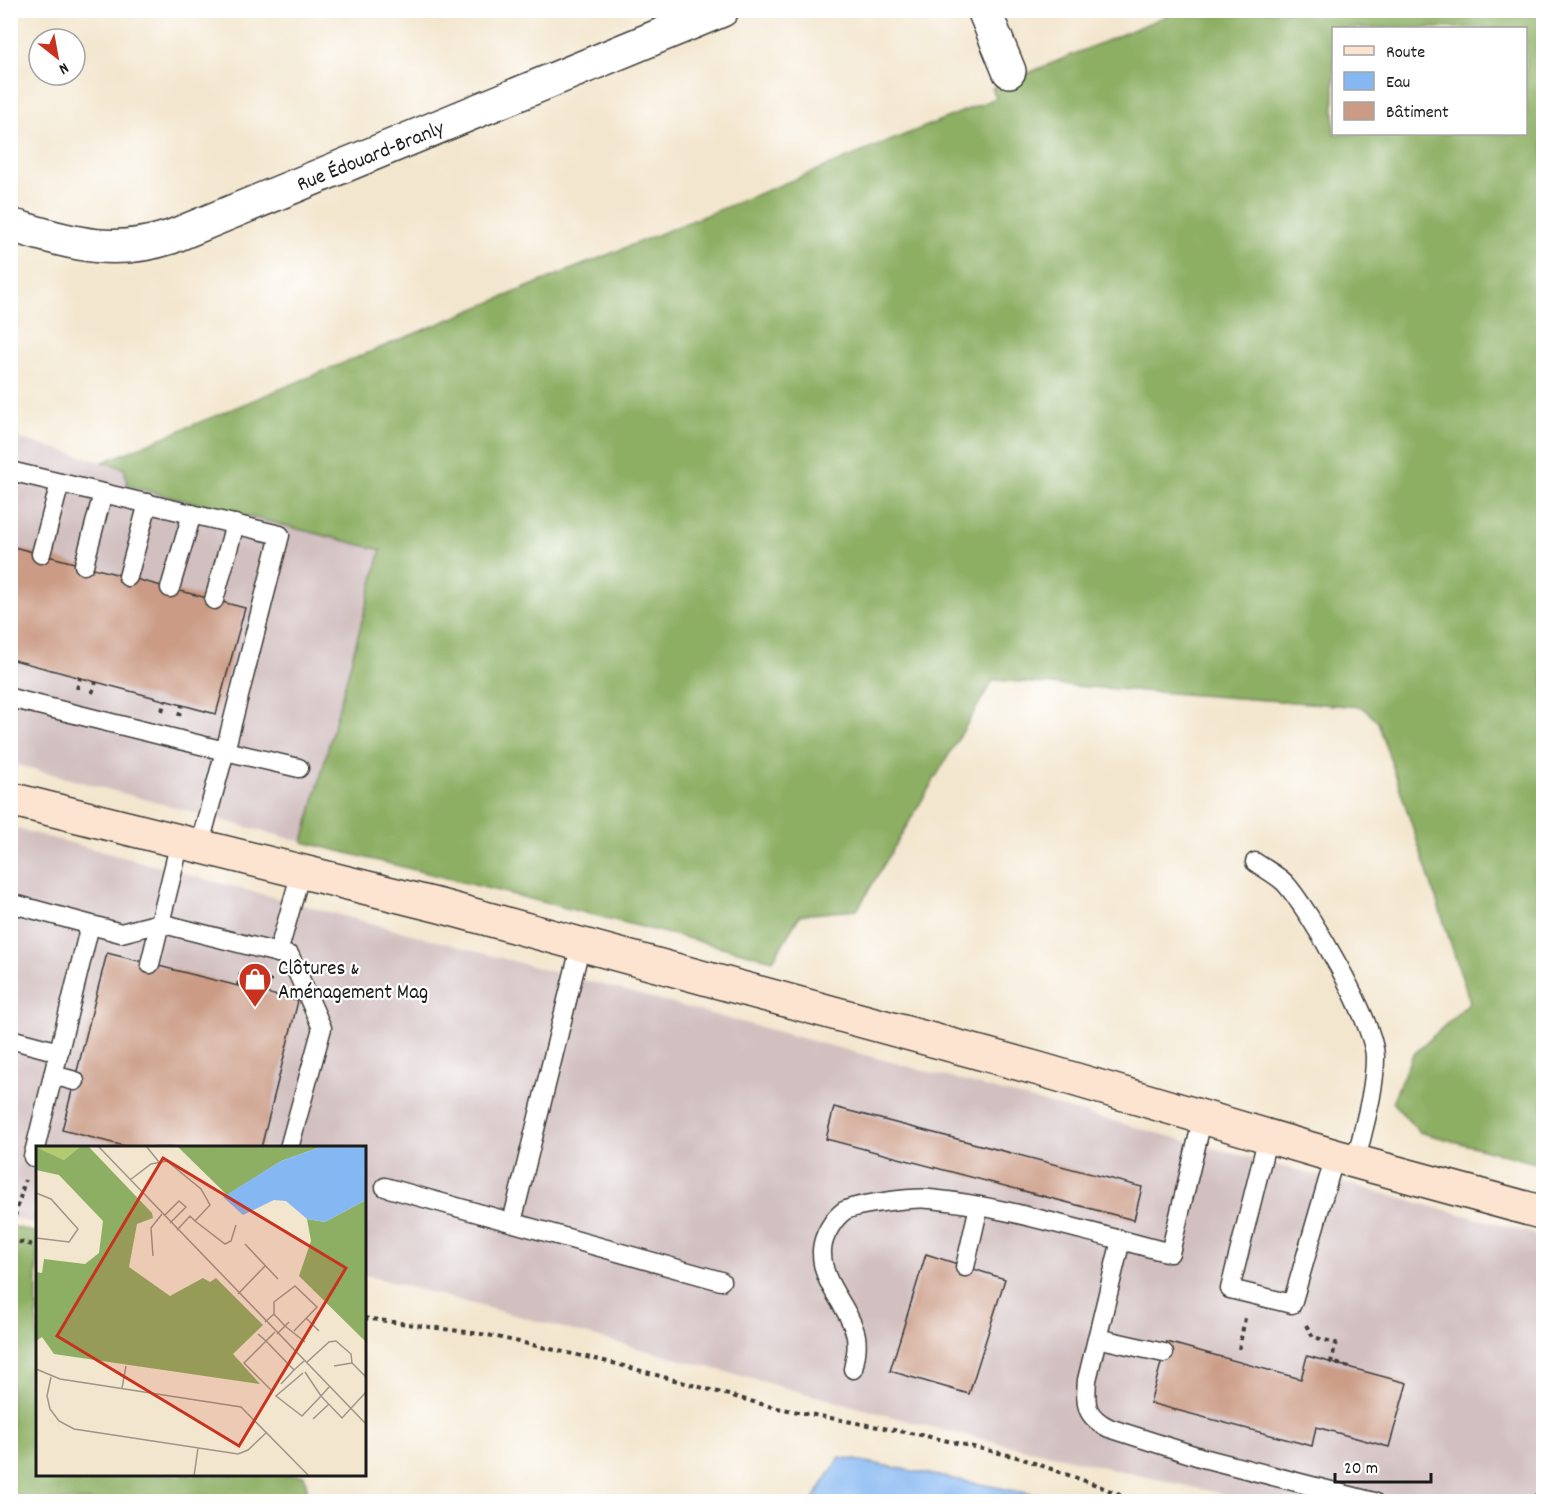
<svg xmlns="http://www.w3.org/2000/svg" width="1554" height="1512" viewBox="0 0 1554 1512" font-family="Dekko,sans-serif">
<rect width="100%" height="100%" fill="#fff"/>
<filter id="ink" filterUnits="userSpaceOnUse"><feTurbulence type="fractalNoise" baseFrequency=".0167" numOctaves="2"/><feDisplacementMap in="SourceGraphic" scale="12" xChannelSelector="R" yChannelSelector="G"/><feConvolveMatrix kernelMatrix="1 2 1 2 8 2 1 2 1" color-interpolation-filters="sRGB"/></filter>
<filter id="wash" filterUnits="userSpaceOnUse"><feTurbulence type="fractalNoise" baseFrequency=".008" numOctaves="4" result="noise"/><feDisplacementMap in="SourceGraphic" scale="24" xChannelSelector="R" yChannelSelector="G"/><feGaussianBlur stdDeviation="1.35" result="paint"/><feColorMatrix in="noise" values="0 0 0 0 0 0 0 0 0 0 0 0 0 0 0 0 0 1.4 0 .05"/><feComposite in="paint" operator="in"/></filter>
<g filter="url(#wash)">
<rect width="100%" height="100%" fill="#f3e6ce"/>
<g fill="#d2bfc0">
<polygon points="10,436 124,468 267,521 381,550 303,842 11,763"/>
<polygon points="10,827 1543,1236 1543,1501 1253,1501 942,1430 365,1275 364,1148 38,1148 37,1225 11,1217"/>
</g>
<g fill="#8daf63" stroke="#546640" stroke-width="1.5" fill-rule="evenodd">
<path d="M1178 11H1543V1165L1419 1132 1392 1102 1412 1056 1470 1002 1378 722 1362 707 993 680 857 910 800 915 773 960 303 842 381 550 128 486 124 468 103 462 540 282 996 98 992 88ZM1334 28H1526V134H1334Z"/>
<polygon points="11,1226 37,1233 38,1474 304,1475 310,1501 11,1501"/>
</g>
<polygon fill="#85b8f2" stroke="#506a87" stroke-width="1.5" points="840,1457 1032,1494 1028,1502 812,1501"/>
<g id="blocks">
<g fill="#cb9b85">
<polygon points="10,546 245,608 216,714 10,659"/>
<polygon points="107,953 298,1001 261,1148 132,1148 62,1130"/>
<polygon points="834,1107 1142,1187 1134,1220 826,1139"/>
<polygon points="926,1254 1005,1279 969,1394 890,1371"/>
<polygon points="1167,1342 1301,1379 1307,1356 1407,1383 1389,1447 1316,1427 1312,1446 1150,1403"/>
</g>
</g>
</g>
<g filter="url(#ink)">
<use href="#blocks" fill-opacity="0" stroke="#3c3a37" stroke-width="1.5"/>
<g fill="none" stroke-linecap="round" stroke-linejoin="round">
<defs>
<g id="lane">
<polyline points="10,471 280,535 225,751 299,768"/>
<polyline points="41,554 60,483"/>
<polyline points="84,565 103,493"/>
<polyline points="128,577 148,503"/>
<polyline points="170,588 192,514"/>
<polyline points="214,600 235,524"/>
<polyline points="10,698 225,751 199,847"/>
<polyline points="180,842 160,923 278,953 301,872"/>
<path d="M1255 862C1265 869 1277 875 1285 883 1310 911 1374 1021 1375 1057 1375 1092 1363 1128 1356 1161"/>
<polyline points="10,903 121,933 160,923 150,964"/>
<polyline points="278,953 290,956 322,1028 289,1148"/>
<polyline points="10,1039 59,1052"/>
<polyline points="53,1075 75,1081"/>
<path d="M1203 1117 1170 1253 1121 1240 1087 1380C1085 1405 1085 1416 1109 1428L1203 1458 1374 1502"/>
<polyline points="1268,1136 1230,1289 1292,1304 1335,1156"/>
<polyline points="38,1158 33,1157 90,925"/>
<polyline points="385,1187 721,1281"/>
<polyline points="512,1222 581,944"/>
<polyline points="965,1267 979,1206"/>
<polyline points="1097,1338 1164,1353"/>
<path d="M853 1369C856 1356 859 1342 854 1329 844 1300 821 1283 822 1250 823 1236 833 1219 844 1211 856 1204 915 1197 930 1199 994 1205 1058 1224 1121 1240"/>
<polyline points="1541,1502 1544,1500"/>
</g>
<g id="street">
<polyline points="984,10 1009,71"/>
<path d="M10 225C70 242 109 257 171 237L722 10"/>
</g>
<polyline id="secondary" points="10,799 440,906 1039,1069 1335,1156 1544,1213"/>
</defs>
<use href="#lane" stroke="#3c3a37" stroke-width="21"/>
<use href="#street" stroke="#3c3a37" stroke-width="36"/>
<use href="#secondary" stroke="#3c3a37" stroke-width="36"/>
<g stroke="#3c3a37" stroke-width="4" stroke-dasharray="4.5 4.5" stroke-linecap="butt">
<polyline points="77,689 80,678"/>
<polyline points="92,693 96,682"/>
<polyline points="162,711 165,701"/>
<polyline points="179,716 182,705"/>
<polyline points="238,986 242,969"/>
<polyline points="258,991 260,985 268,987 271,977"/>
<polyline points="10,1234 25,1180"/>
<polyline points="10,1240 38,1246"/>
<polyline points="364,1318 488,1335 613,1363 772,1407 926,1436 1017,1457 1094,1484 1137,1502"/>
<polyline points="1306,1325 1313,1337 1336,1343 1331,1362 1353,1368"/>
<polyline points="1239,1349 1245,1318"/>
</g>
<use href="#lane" stroke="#fff" stroke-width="18"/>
<use href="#street" stroke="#fff" stroke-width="33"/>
<use href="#secondary" stroke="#fde4d1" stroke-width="33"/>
</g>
</g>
<defs>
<symbol id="shop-pin" viewBox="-11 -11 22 30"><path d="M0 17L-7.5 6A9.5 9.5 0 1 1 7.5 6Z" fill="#c8321e" stroke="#fff"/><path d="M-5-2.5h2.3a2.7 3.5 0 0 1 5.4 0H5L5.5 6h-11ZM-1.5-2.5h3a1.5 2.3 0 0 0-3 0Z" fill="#fff"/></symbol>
</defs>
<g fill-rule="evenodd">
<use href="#shop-pin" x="236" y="960" width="38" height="52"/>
</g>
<g text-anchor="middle" stroke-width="4.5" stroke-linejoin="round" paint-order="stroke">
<g font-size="21" fill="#1c1c1c" stroke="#fff">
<text transform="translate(370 155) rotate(-22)" y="7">Rue Édouard-Branly</text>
</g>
<g font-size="21" fill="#1c1c1c" stroke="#fff" text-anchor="start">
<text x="278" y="974">Clôtures &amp;<tspan x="278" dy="24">Aménagement Mag</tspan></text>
</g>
</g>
<g transform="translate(36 1146)">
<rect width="330" height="330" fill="#f3e6ce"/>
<path d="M45 0 28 14 0 1V0Z" fill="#b2cb71"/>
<path d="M45 0H52L116 67 117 72 101 78 93 121 134 150 167 132 174 136 180 132 227 179 197 208 224 238 18 208 6 191 0 195V126L6 127 8 113 49 118 63 107 67 75 23 29 0 24V1L28 14ZM141 0H287L245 15 191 49ZM330 54V196L263 130 275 95 271 73 289 76Z" fill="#8daf63"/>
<path d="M287 0H330V54L289 76 271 73 250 55 238 54 207 69 187 51 245 15Z" fill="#85b8f2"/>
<path fill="none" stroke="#9d9587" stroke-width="1.5" d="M62 0 330 278M110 0 123 16M94 34 115 18 131 15 165 43 174 59 159 75 154 70 141 84M0 47 15 53 42 83 33 96 0 92M128 70 143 55 150 61 134 77M159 75 189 98 195 95 200 79M209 98 242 133M117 110 115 82 126 68M202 148 229 120M238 168V156L259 140 281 161 258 185M270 172 283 185M229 176 238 168 249 180 241 188M253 176 249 180 269 196M239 186 230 195 258 224 268 215M222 188 230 195 208 217 236 245M270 217 293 196 300 195 315 208 316 217 330 231M298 220 316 217M0 223 24 233 205 261 273 330M269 226 285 250 293 241M267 227 240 250 266 270 285 250 306 272 330 246M15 231 11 250 14 263 23 275 38 283 202 308 212 304 231 286M245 238 258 224M86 242 90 220M277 273 293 258M158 330 162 302"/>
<path fill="#c8321e" fill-opacity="0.15" stroke="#c8321e" stroke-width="3" d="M127 12 310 122 203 300 21 190Z"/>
<rect width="330" height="330" fill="none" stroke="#1c1c1c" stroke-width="3"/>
</g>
<rect width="1554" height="1512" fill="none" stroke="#fff" stroke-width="36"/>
<rect x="1332" y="27" width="195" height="108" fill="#ffffff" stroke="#a4a4a4" stroke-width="1.5"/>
<rect x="1344" y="46" width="30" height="9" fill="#fde4d1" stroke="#a4a4a4" stroke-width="1.5"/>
<text x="1386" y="57" font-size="18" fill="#1c1c1c">Route</text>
<rect x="1344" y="72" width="30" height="18" fill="#85b8f2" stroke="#a4a4a4" stroke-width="1.5"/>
<text x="1386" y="87" font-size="18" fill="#1c1c1c">Eau</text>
<rect x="1344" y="102" width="30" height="18" fill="#cb9b85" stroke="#a4a4a4" stroke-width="1.5"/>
<text x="1386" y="117" font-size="18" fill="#1c1c1c">Bâtiment</text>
<g transform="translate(57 57) rotate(149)"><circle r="28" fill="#ffffff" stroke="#a4a4a4" stroke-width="1.5"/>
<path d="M0-4.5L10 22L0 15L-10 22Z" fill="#c8321e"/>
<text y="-9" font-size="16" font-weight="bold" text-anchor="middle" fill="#1c1c1c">N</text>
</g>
<path d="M1335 1473v9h96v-9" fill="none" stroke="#1c1c1c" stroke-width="3"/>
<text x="1344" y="1473" font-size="18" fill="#1c1c1c" stroke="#ffffff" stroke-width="4.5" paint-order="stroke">20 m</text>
</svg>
